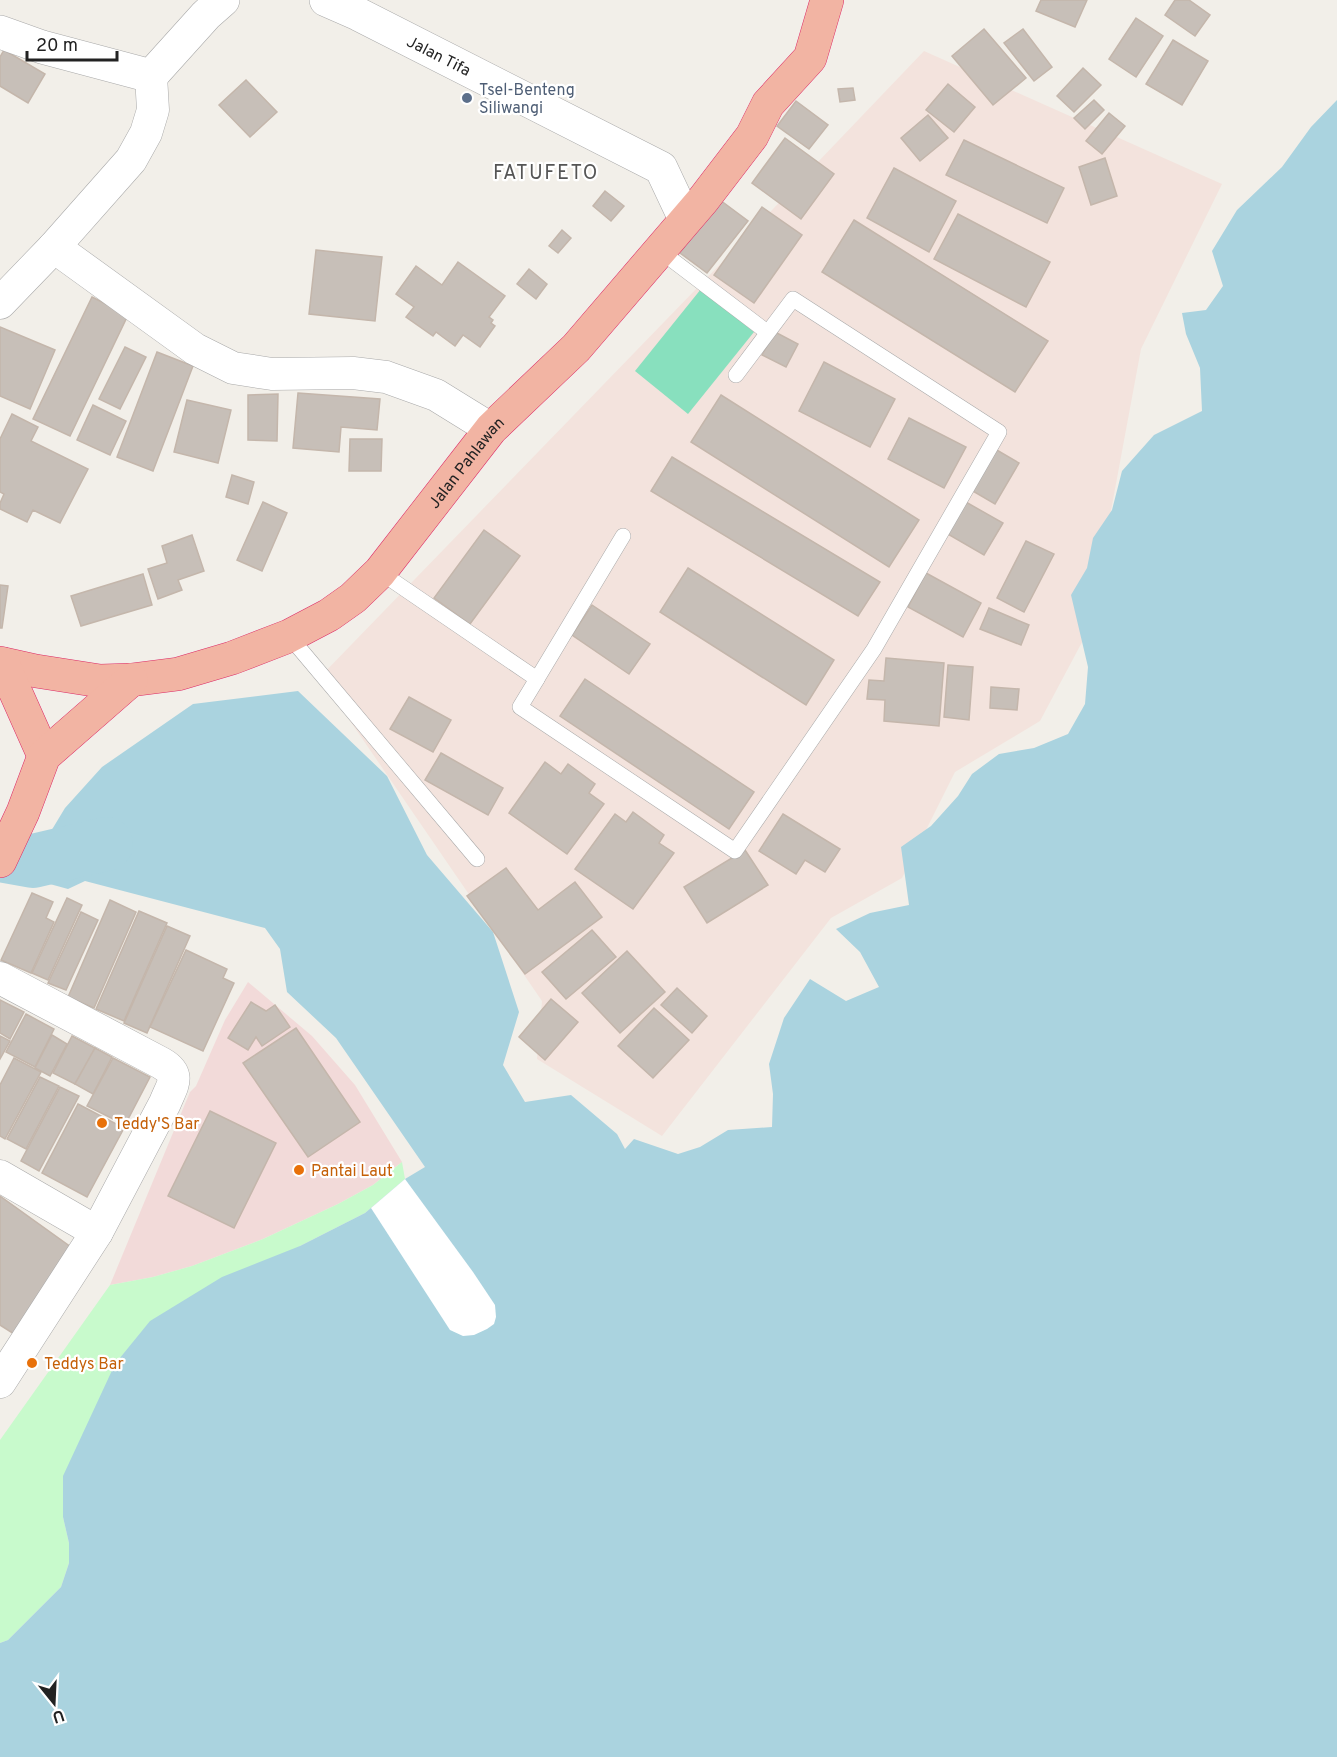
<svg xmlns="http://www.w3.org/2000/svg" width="1337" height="1757" viewBox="0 0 1337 1757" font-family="Overpass,sans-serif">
<rect width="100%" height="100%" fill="#f2efe9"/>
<polygon fill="#f2dad9" points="248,982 312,1036 355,1085 402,1162 373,1185 338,1204 263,1239 192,1266 153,1277 110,1285 182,1111 190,1092 196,1086 225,1020"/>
<polygon fill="#f3e3dd" points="924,51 1222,184 1141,349 1089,629 1040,721 955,772 902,878 831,918 662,1136 537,1059 542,1001 320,677 729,255"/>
<polygon fill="#c8facc" points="402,1162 405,1179 365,1213 300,1246 63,1517 69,1543 69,1563 61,1587 8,1640 0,1643 0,1440 110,1285 153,1277 192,1266 263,1239 338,1204 373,1185"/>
<polygon fill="#88e0be" points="701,289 754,332 688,414 635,371"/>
<polygon fill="#aad3df" points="1337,100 1337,1757 0,1757 0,1643 8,1640 61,1587 69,1563 69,1543 63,1517 63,1476 115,1364 150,1321 222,1277 300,1246 365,1213 405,1179 425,1167 336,1038 287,992 280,949 265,928 85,881 68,889 28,878 33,861 65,808 102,767 193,704 298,691 387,776 427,855 493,932 519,1012 503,1065 525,1102 571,1095 617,1134 625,1149 634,1139 678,1154 700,1147 728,1130 772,1127 773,1094 769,1064 784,1018 810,979 846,1001 879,987 860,952 836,929 870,913 909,905 901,847 931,826 958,796 972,774 999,754 1034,748 1068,734 1085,704 1088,667 1071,595 1087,568 1093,538 1112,510 1122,471 1154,435 1202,411 1200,368 1186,334 1182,313 1206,310 1223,286 1212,251 1237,210 1282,167 1311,127"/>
<polygon fill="#fff" points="405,1179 473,1272 495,1305 496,1317 494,1324 487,1329 474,1335 463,1336 450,1330 371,1208"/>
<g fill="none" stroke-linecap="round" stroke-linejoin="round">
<polyline stroke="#aad3df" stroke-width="54" points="0,855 33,861 106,844"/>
</g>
<g fill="#c7bfb8" stroke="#c4b6ab" stroke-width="1.5">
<polygon points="1041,0 1087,0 1075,27 1036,11"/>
<polygon points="1175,0 1189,0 1210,15 1195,36 1165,15"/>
<polygon points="1136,18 1163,36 1136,77 1109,59"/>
<polygon points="984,29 1026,78 993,105 952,56"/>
<polygon points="1023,29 1052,67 1034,81 1004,43"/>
<polygon points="1173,40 1208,61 1182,105 1146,84"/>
<polygon points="4,50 45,74 28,103 0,86 0,57"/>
<polygon points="1083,68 1101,85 1074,112 1057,96"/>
<polygon points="246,80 277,112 250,137 219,105"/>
<polygon points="948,84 975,107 954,132 926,110"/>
<polygon points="853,88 855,100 840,102 838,89"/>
<polygon points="1094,100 1104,110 1085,129 1074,118"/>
<polygon points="796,101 828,125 809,149 777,126"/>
<polygon points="1109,113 1125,126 1102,154 1086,141"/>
<polygon points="928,115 948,138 920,161 901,138"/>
<polygon points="785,138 834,174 801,219 752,183"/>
<polygon points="964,140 1064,188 1047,223 946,175"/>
<polygon points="1105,158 1117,196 1091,205 1079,167"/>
<polygon points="894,168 956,201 929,252 867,218"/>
<polygon points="605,191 624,206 611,221 593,206"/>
<polygon points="720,200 748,221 707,273 680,253"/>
<polygon points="762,207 802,235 754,303 714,275"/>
<polygon points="958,214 1050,262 1026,307 934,259"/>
<polygon points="854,220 1048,341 1015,392 822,272"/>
<polygon points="562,230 571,238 558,253 549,246"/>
<polygon points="316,250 382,257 375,321 309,314"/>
<polygon points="458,262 505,296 489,317 493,320 491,323 495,326 480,347 463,335 455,346 436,332 433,336 406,317 414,307 396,294 416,266 442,285"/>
<polygon points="529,269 547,284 536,299 517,284"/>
<polygon points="92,297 128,315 70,436 33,419"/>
<polygon points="0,327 55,350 30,409 0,396"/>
<polygon points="775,332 798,344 786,367 762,355"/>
<polygon points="125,347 146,357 120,409 99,399"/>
<polygon points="157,352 193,366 153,471 117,457"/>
<polygon points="824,362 895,399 870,447 799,411"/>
<polygon points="298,393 380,399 377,430 341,427 339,452 293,448"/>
<polygon points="278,394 277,441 248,440 248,395"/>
<polygon points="721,395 919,520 889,567 691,442"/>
<polygon points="187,400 231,410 218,463 174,452"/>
<polygon points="93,405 126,421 110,455 77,440"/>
<polygon points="12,414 38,427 31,441 88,469 60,523 33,510 27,522 0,509 0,503 4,494 0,492 0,439"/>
<polygon points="909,418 966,447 944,488 888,459"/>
<polygon points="350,439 382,439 381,471 349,471"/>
<polygon points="995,449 1019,463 995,504 971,490"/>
<polygon points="672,457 880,582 858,616 651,491"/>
<polygon points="232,475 254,482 248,504 226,497"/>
<polygon points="964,501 1003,523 984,555 946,533"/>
<polygon points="263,502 287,513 262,571 237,560"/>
<polygon points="484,530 520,556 470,624 434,598"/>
<polygon points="192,535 204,571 178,580 182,590 158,599 148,569 167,563 162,546"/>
<polygon points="1026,541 1054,554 1024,612 997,598"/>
<polygon points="688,568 834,660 806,705 660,612"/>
<polygon points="926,573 981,603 963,637 908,607"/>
<polygon points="143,574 152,605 81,626 71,596"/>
<polygon points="0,585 8,586 2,628 0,628"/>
<polygon points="592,605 650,644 629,674 572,635"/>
<polygon points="989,608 1029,625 1021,645 980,629"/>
<polygon points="886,658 944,663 939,726 884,721 885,700 867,699 869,680 884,681"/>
<polygon points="948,665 973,667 969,720 944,717"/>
<polygon points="585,679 754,792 729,829 560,716"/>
<polygon points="991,687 1019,689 1017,710 990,708"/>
<polygon points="409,697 451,720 433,752 390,729"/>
<polygon points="441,753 503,788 488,815 425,780"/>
<polygon points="545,762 561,774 568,764 595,784 589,793 604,804 567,854 509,813"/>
<polygon points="633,812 664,835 659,843 674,853 633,909 575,869 615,814 626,822"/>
<polygon points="783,814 840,849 825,872 805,860 796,874 759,851"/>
<polygon points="745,850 768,885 707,923 684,887"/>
<polygon points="506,868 538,910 575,882 602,917 525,974 467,896"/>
<polygon points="32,893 53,902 46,918 54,922 31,973 1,960"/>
<polygon points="67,898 82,905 48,980 32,973"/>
<polygon points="110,900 136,912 94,1008 68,997"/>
<polygon points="139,911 167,923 124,1021 96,1009"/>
<polygon points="81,912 98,920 66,990 48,983"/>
<polygon points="167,926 190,936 147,1033 124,1023"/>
<polygon points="592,930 616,957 566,999 542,972"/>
<polygon points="186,950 227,969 223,978 234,983 203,1051 150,1027"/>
<polygon points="627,951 665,992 620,1033 582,993"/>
<polygon points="677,988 707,1016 692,1033 661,1005"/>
<polygon points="551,999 578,1022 545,1060 519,1037"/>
<polygon points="0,1000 24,1012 10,1039 0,1033"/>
<polygon points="251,1002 266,1011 275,1005 290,1027 262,1046 256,1037 248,1050 228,1038"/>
<polygon points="654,1008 689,1040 653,1078 618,1046"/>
<polygon points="26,1014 54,1029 35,1067 6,1052"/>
<polygon points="296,1028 360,1122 308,1157 243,1063"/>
<polygon points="52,1035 67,1044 50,1076 35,1068"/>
<polygon points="0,1036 10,1041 0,1059"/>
<polygon points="72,1036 95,1048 75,1084 53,1073"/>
<polygon points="95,1048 112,1057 93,1094 75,1084"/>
<polygon points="14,1058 41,1072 5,1139 0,1136 0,1085"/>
<polygon points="113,1058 150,1077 125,1125 87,1106"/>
<polygon points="40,1077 59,1086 26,1149 7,1139"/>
<polygon points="60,1087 79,1096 39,1171 21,1161"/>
<polygon points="78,1104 124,1128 87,1197 42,1173"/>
<polygon points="210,1111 276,1143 234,1228 168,1196"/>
<polygon points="0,1196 75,1250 14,1334 0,1325"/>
</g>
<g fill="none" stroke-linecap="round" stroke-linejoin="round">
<defs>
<g id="service">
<polyline points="659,250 767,332"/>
<polyline points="380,572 537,679 623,536"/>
<polyline points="289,636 477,859"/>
<polyline points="537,679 520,707 735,851 874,649 999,432 793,299 736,375"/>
</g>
<g id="minor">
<polyline points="54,247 195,349 233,368 272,374 353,373 386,377 436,395 491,429"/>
<polyline points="0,303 54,247 131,160 146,133 153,110 151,76"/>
<path d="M0 978 161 1063C182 1075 172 1085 165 1103L97 1232 0 1382"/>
<polyline points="0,1176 97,1232"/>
</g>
<g id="tertiary">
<path id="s1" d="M326 0 358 14 661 168 685 219"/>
<polyline points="0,32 42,47 151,76 206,15 223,0"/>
</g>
<g id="trunk">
<path id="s2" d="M0 663 36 671 100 681 131 680 178 674 232 658 289 636 329 615 353 598 380 572 491 429 576 348 703 200 752 136 768 104 810 58 827 0"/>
<polyline points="3,664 44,756"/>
<polyline points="0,861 23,812 44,756 131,680"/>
</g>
</defs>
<use href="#service" stroke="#a9a9a9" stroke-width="16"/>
<use href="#minor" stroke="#a9a9a9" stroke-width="33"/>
<use href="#tertiary" stroke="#a9a9a9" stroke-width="34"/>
<use href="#trunk" stroke="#dc2a67" stroke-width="34"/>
<use href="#service" stroke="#fff" stroke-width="15"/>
<use href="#minor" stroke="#fff" stroke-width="32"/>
<use href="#tertiary" stroke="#fff" stroke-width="33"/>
<use href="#trunk" stroke="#f2b4a3" stroke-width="33"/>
</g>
<circle fill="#5c6f8a" stroke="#fff" stroke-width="2" cx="467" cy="98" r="6"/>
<g fill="#e8710a" stroke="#fff" stroke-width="2">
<circle cx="102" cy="1123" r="6"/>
<circle cx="299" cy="1170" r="6"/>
<circle cx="32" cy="1363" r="6"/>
</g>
<g text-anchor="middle" stroke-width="4.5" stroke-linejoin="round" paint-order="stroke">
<g font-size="16" fill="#222" stroke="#fff">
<text dy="6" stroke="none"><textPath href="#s1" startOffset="126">Jalan Tifa</textPath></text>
<text dy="6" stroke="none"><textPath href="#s2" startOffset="549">Jalan Pahlawan</textPath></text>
</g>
<g font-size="16" fill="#4e5e75" stroke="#fff" text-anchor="start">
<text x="479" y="95">Tsel-Benteng<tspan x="479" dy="18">Siliwangi</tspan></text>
</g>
<g font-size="16" fill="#c56008" stroke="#fff" text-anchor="start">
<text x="114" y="1129">Teddy'S Bar</text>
<text x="311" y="1176">Pantai Laut</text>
<text x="44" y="1369">Teddys Bar</text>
</g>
<g font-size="20" letter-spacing="1.5" fill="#555" stroke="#fff">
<text x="546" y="179">FATUFETO</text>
</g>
</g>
<g transform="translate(54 1703) rotate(162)" stroke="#ffffff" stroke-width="4.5" paint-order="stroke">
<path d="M0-4.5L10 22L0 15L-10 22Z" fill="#222222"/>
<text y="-9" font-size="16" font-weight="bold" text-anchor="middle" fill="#222222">U</text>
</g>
<path d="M27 51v9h90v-9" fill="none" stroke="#222222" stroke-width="3"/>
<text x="36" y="51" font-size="18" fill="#222222" stroke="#ffffff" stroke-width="4.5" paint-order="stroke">20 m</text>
</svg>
